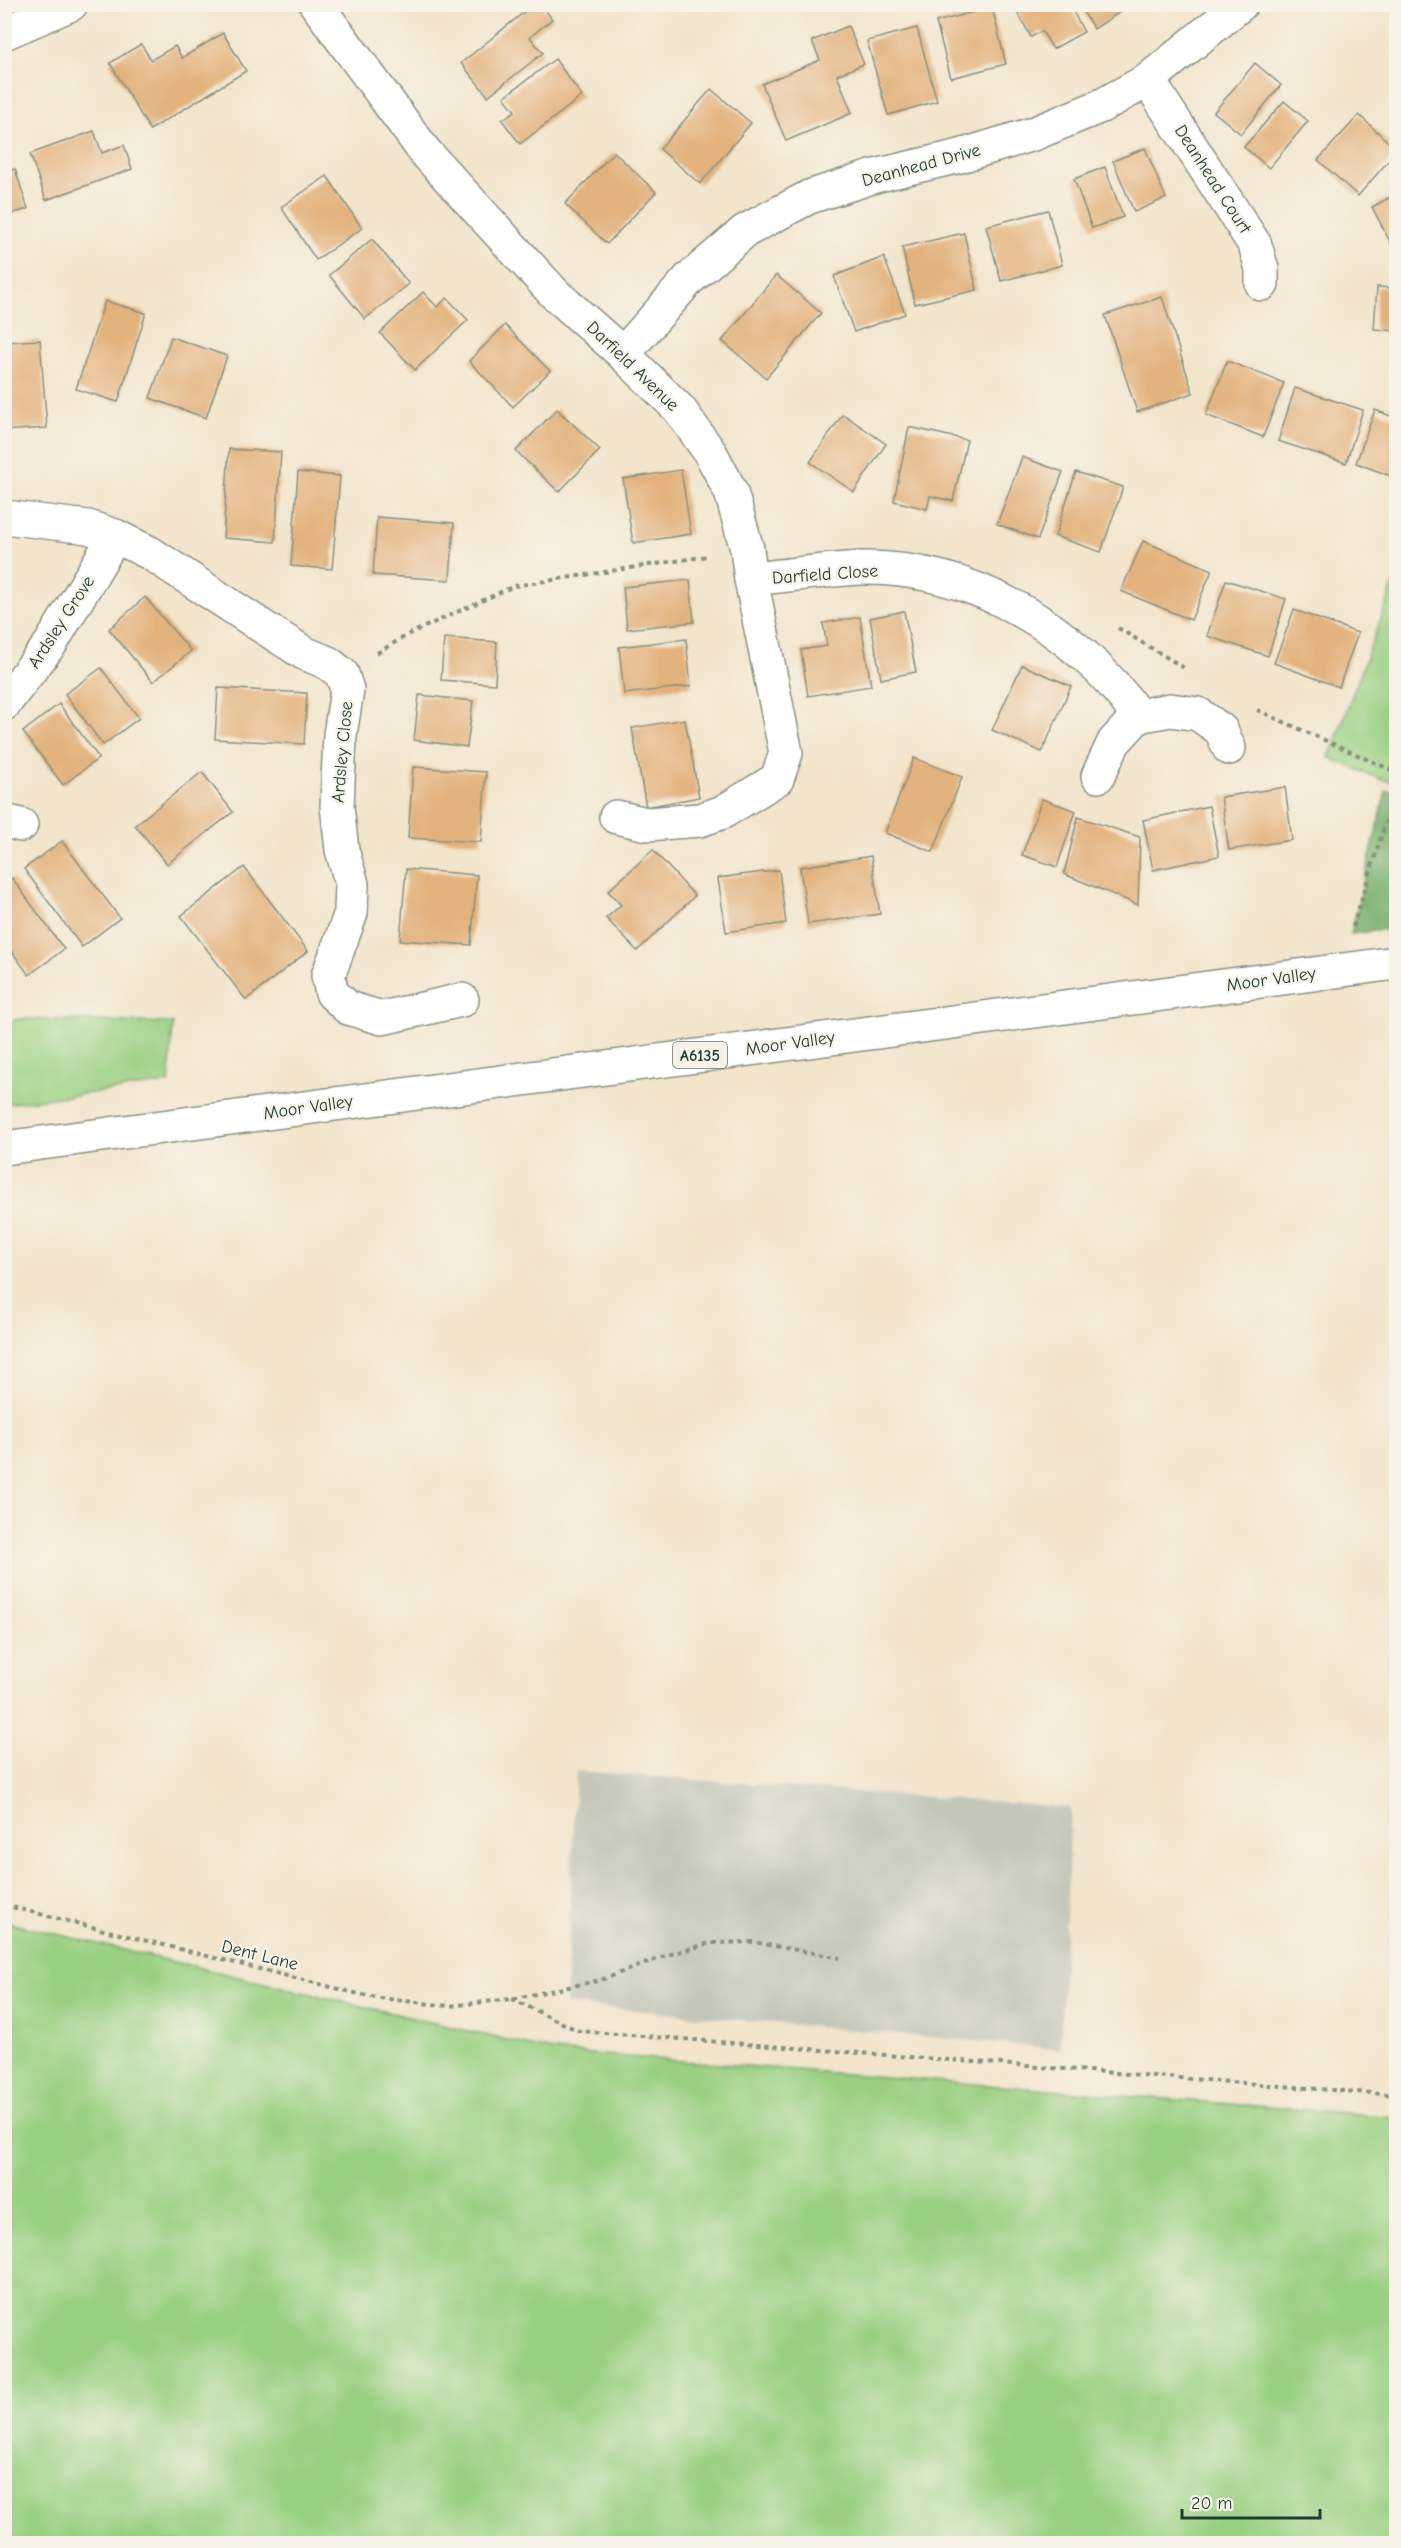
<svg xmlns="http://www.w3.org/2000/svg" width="1401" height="2548" viewBox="0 0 1401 2548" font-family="'Comic Neue',sans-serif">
<rect width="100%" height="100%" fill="#f7f3e8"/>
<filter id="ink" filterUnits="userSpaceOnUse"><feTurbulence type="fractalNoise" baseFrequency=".0167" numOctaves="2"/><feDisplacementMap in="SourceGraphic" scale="12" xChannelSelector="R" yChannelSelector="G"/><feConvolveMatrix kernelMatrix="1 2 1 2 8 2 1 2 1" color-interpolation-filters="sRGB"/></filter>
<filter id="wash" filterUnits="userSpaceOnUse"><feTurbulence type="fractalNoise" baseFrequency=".008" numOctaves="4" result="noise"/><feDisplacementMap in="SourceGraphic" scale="24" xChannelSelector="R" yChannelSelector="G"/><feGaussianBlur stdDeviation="1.35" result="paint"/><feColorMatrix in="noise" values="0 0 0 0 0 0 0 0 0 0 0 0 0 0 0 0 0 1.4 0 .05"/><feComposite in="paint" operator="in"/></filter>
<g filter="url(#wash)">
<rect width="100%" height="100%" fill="#f2e5cc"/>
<polygon fill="#c3c6b9" points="576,1771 1071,1808 1060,2049 566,2004"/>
<g fill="#99d081" stroke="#5c865a" stroke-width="1.5">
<polygon points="1396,578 1396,782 1383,780 1329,758"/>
<polygon points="22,1019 173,1023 169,1083 5,1104 5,1021"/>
<polygon points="5,1922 553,2051 1396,2117 1396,2543 5,2543"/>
</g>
<polygon fill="#7ab26f" stroke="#4c7852" stroke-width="1.5" points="1396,790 1396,928 1351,934 1386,791"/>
<g id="blocks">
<g fill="#e3b27d">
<polygon points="534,4 541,4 552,19 530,37 543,53 488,96 461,63"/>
<polygon points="1013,4 1069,4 1084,32 1053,49 1042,31 1031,37"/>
<polygon points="1078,4 1119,4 1123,10 1094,29"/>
<polygon points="992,7 1006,64 951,78 936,22"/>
<polygon points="848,26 864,64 837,75 852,113 786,141 762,84 820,60 812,41"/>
<polygon points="917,28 937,101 888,115 867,41"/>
<polygon points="223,33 246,71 150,130 110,63 141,44 151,60 175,46 182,58"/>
<polygon points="555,59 582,96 520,144 502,120 515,111 504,97"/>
<polygon points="1255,63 1281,85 1241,134 1214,112"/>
<polygon points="711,89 751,123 700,184 660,149"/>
<polygon points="1284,101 1308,121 1269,168 1244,147"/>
<polygon points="1359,115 1396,149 1396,152 1358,196 1318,160"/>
<polygon points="94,131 102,153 124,145 132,169 46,200 30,154"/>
<polygon points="1145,148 1166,198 1134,212 1113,161"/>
<polygon points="614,152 656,192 607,244 565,204"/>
<polygon points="1105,167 1123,217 1092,228 1074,179"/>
<polygon points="15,169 28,209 4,216 4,172"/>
<polygon points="327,176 362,228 316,260 281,207"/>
<polygon points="1396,194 1396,253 1372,207"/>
<polygon points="1048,210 1062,265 1001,281 986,226"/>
<polygon points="964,233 977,290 915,304 902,247"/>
<polygon points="372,239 409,284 365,319 329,275"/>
<polygon points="884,257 905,314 854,332 834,276"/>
<polygon points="776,275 821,313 766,378 722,341"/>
<polygon points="1377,287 1396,288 1396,331 1374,329"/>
<polygon points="423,292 437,307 447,298 468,320 415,370 380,333"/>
<polygon points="1162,297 1193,393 1137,412 1105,315"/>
<polygon points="105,301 146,313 118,402 76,389"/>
<polygon points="505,325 550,371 513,407 469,361"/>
<polygon points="171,337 227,356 206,418 150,398"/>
<polygon points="40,340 47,428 4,431 4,342"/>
<polygon points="1227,361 1284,383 1263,437 1206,415"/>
<polygon points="1295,388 1363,410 1346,463 1278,441"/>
<polygon points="557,409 600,450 559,492 516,451"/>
<polygon points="1375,410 1396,418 1396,478 1356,463"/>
<polygon points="843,414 886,444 854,492 810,462"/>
<polygon points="909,427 967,440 953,501 930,496 927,509 894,501"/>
<polygon points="229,449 281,452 275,542 223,538"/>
<polygon points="1022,457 1063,472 1038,539 997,524"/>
<polygon points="681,470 691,534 633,543 623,479"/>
<polygon points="298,472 340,476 332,569 291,566"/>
<polygon points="1076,472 1123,487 1101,552 1055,536"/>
<polygon points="377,517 454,523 450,580 373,575"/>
<polygon points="1143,541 1212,570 1191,620 1121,591"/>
<polygon points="690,580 694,622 627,629 623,587"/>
<polygon points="1226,580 1286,599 1268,656 1207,636"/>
<polygon points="145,597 191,651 153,682 109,629"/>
<polygon points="1294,610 1358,633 1339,687 1274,663"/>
<polygon points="904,611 916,672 881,679 870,618"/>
<polygon points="860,617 871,686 808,696 801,650 827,646 823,623"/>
<polygon points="444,638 497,642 495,684 441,680"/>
<polygon points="686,639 691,686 624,694 619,647"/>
<polygon points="1022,665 1071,686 1042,752 992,730"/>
<polygon points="101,668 139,718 103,745 65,694"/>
<polygon points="218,688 307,693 304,744 215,739"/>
<polygon points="419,695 473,701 467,747 414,740"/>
<polygon points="59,704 99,758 63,785 23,732"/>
<polygon points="685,719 699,797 646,807 632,728"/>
<polygon points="914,758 962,777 933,852 885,833"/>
<polygon points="413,767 486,772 481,842 408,838"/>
<polygon points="202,772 233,812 167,864 135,825"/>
<polygon points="1285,787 1292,840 1229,850 1221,797"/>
<polygon points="1042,799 1076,811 1057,867 1022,855"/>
<polygon points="1209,806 1219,856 1153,870 1143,820"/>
<polygon points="1078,817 1140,837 1138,905 1064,874"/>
<polygon points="62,841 120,918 82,947 24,869"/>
<polygon points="653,850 695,896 637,951 606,918 621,905 608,891"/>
<polygon points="871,856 880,914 808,924 800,867"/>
<polygon points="244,867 308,951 246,1000 181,916"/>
<polygon points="406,869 477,875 471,945 400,940"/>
<polygon points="779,870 786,923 726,932 718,878"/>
<polygon points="12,878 64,949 29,975 4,941 4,884"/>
</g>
</g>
</g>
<g filter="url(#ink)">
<use href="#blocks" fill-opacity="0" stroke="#889180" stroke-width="1.5"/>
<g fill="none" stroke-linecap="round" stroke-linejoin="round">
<defs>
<g id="minor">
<polyline points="316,4 425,152 554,293 623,354 680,410 711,454 731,492 747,549 751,579 786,753 777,779 723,812 700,820 647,824 616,817"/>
<polyline points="4,33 71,4"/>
<polyline points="1148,80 1255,245 1262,269 1262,284"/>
<polyline points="623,354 689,279 745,231 809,197 875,176 960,156 1033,134 1101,106 1148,80 1241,4"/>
<polyline points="4,517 88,527 115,536 150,553 260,625 304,653 328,663 342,674 347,690 340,735 337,806 342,850 352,884 351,913 328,976 332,993 348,1008 382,1018 462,1000"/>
<path d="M751 579C788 576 827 569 864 568 972 567 1078 630 1138 716"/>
<polyline points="4,704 51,643 115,536"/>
<polyline points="1098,776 1114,742 1138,716 1170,710 1198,714 1221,730 1229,748"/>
<polyline points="4,821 21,825"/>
</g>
<polyline id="major" points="4,1148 1396,963"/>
</defs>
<use href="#minor" stroke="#889180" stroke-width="36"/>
<use href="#major" stroke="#889180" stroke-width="36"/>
<g stroke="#889180" stroke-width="4" stroke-dasharray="4.5 4.5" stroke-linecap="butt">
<polyline points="1118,628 1186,669"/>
<polyline points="377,653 409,634 514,586 708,556"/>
<polyline points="1257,710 1396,772"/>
<polyline points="1353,927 1396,789"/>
<polyline points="4,1905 371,1997 449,2006 512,1999 601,1980 668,1955 710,1943 753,1942 840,1958"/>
<polyline points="512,1999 579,2031 1396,2095"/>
</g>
<use href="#minor" stroke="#fff" stroke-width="33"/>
<use href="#major" stroke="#fff" stroke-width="33"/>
</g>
</g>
<g text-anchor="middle" stroke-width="4.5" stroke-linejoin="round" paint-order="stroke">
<rect fill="#f7f3e8" stroke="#60746a" stroke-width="1.5" x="673" y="1042" width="54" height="26" rx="4.5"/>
<g font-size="16" font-weight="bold" fill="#1f3d34">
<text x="700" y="1061">A6135</text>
</g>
<g font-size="18" fill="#1f3d34" stroke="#f7f3e8">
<text transform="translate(921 165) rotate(-15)" y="6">Deanhead Drive</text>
<text transform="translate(1213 179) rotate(57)" y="6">Deanhead Court</text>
<text transform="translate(633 366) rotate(44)" y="6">Darfield Avenue</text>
<text transform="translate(825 574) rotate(-4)" y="6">Darfield Close</text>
<text transform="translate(61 622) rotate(-57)" y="6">Ardsley Grove</text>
<text transform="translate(342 752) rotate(-85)" y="6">Ardsley Close</text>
<text transform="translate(1271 979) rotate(-8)" y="6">Moor Valley</text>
<text transform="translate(790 1043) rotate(-8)" y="6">Moor Valley</text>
<text transform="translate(308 1107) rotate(-8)" y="6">Moor Valley</text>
<text transform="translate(260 1955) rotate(14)" y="6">Dent Lane</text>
</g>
</g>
<rect width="1401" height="2548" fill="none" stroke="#f7f3e8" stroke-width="24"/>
<path d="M1182 2509v9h138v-9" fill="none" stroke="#1f3d34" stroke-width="3"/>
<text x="1191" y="2509" font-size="18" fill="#1f3d34" stroke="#f7f3e8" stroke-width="4.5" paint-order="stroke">20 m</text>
</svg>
